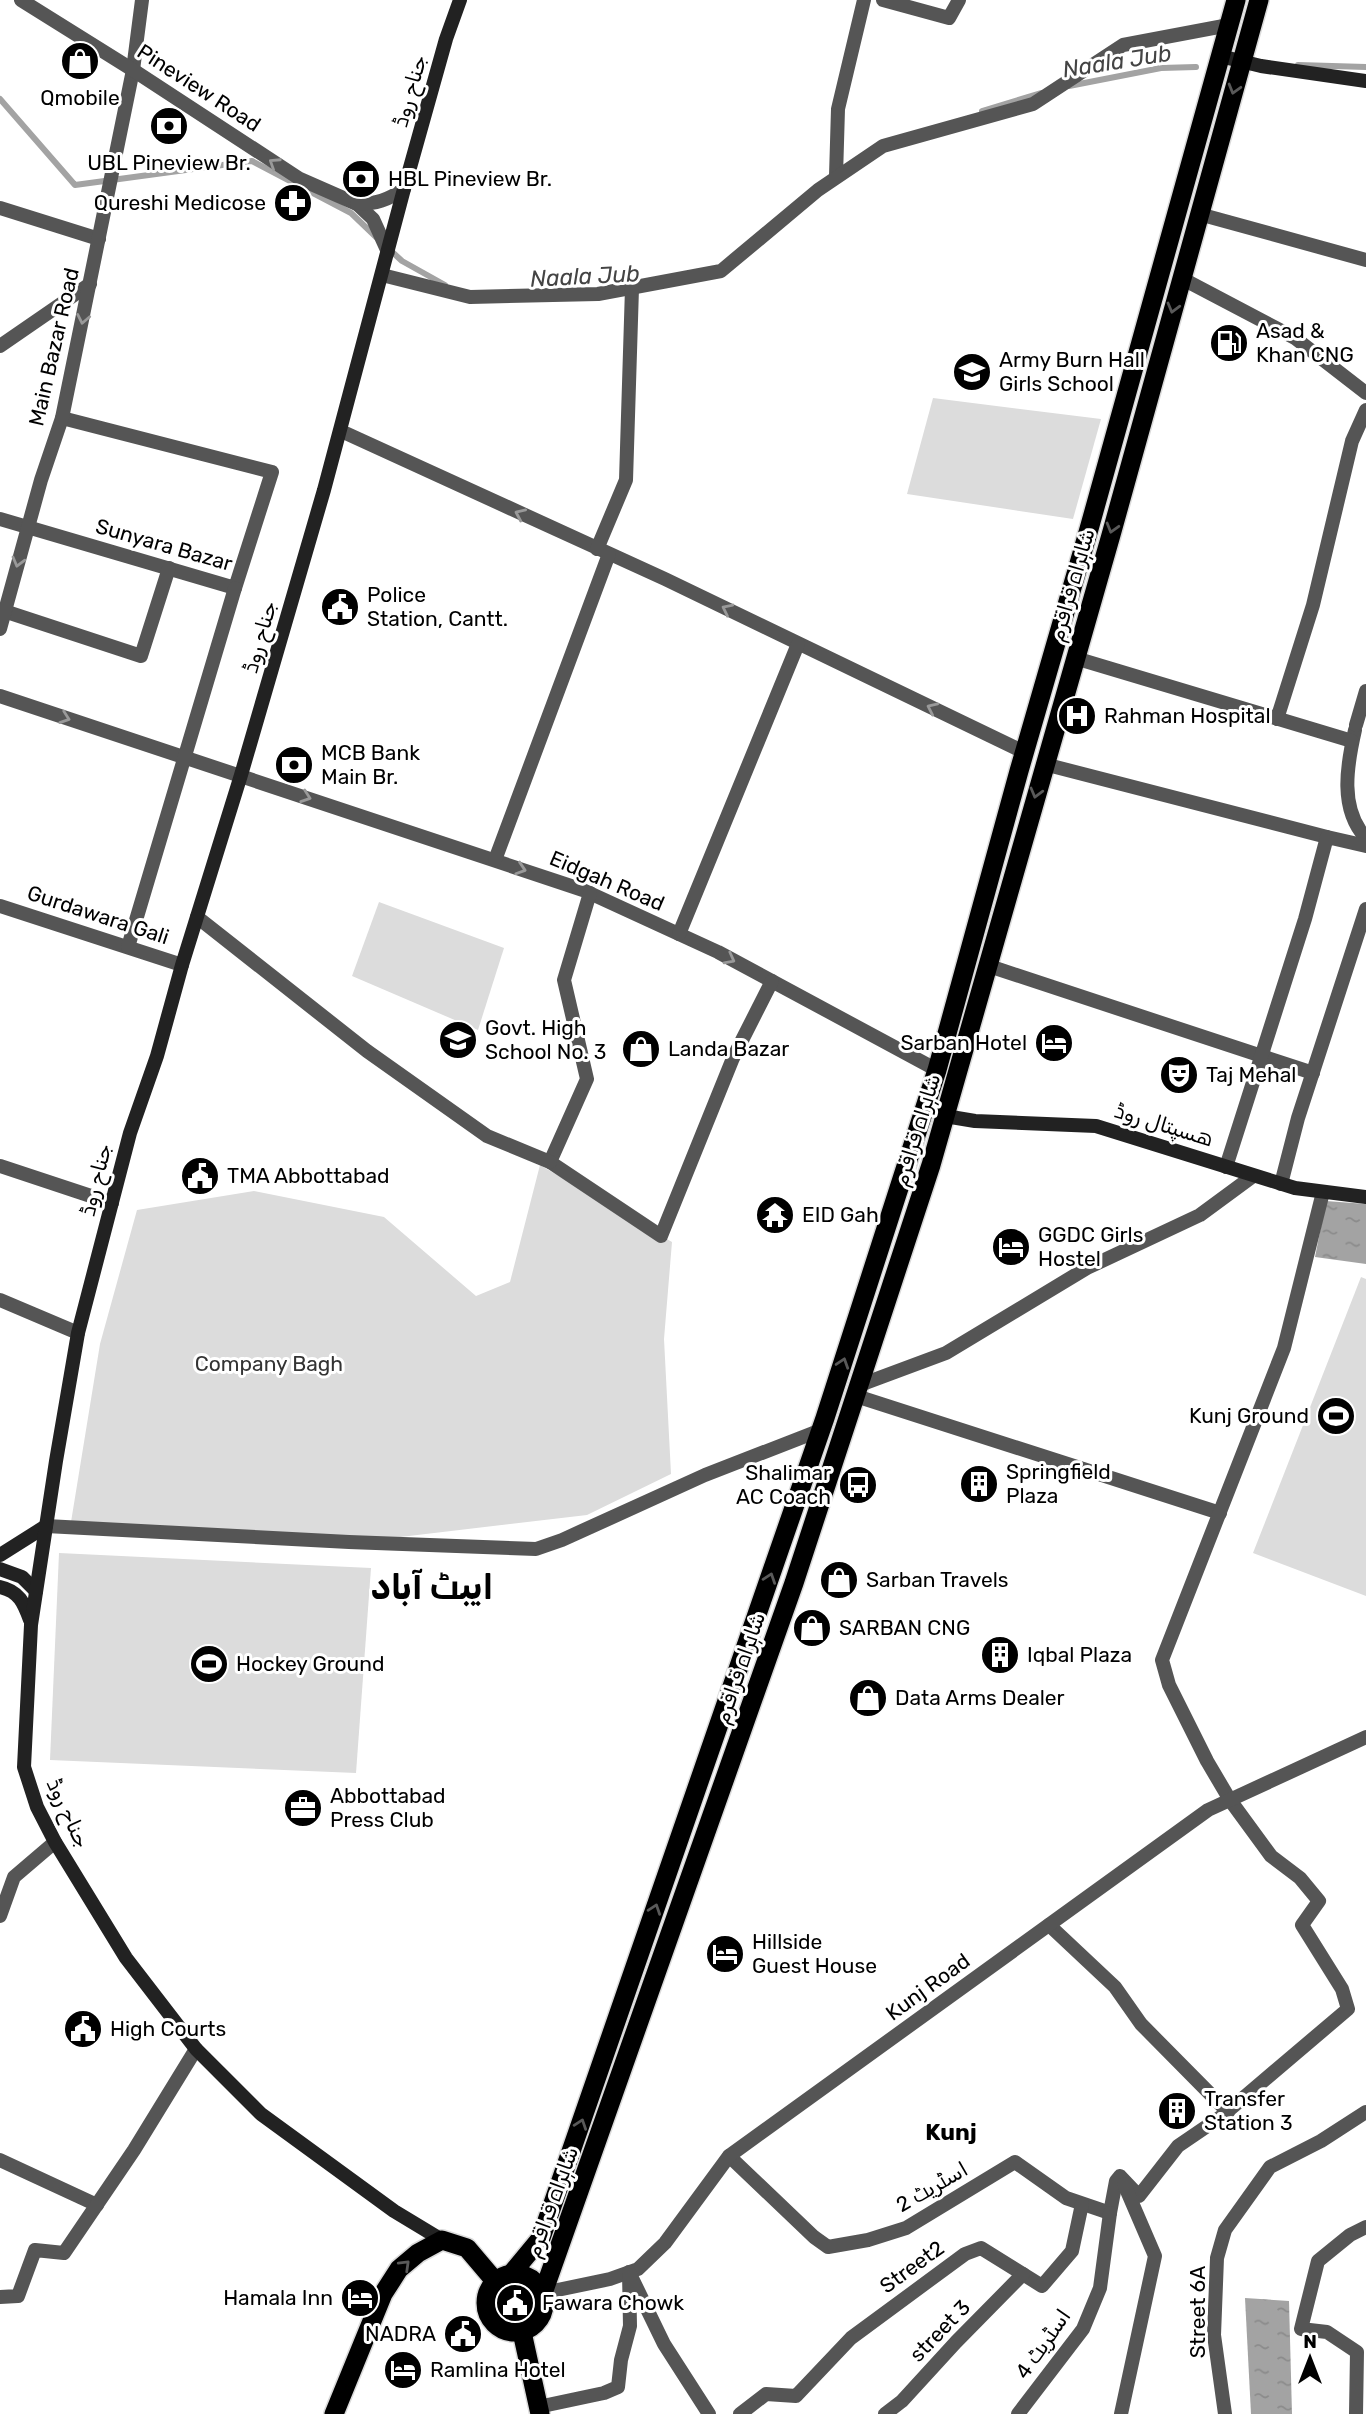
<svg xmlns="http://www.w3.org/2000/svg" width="1366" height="2414" viewBox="0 0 1366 2414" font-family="Rubik,Cairo,sans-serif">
<defs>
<pattern id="water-ripples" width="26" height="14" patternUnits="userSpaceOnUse" patternTransform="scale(1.75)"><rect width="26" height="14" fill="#a3a3a3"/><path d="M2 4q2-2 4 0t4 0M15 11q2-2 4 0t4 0" fill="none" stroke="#8b8b8b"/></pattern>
</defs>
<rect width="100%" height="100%" fill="#fff"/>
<g fill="#dcdcdc">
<polygon points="933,398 1101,419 1073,519 907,494"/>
<polygon points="379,902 504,948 478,1030 352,976"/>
<polygon points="540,1165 672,1242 664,1339 671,1474 587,1515 392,1538 71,1522 100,1344 137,1210 254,1191 384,1217 476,1296 510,1282"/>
<polygon points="1361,1277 1366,1279 1366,1596 1253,1553"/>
<polygon points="59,1553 371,1568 356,1773 50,1760"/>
</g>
<g fill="url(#water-ripples)">
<polygon points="1326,1201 1366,1204 1366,1264 1315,1257"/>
<polygon points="1245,2298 1289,2301 1292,2414 1251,2414"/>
</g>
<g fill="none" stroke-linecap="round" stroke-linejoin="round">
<g stroke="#a3a3a3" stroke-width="6">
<polyline points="1298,65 1366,67"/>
<polyline points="1069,86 1161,68 1196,67"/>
<polyline points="0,99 75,185 252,161 351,213 376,237"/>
<polyline points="982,111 1041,93"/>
<polyline points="389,249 402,261 445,285"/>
</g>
<defs>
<g id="trunk">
<polyline points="512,2273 541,2238 825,1418 937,1070 1019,771 1089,529 1236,0"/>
<circle cx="515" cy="2303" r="29"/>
<polyline points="543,2293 794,1583 931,1165 1111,535 1259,0"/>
<polyline points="522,2332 540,2414"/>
<polyline points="334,2414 383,2294 399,2269 418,2253 442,2240 467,2248 495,2281"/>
</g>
</defs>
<use href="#trunk" stroke="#dbdbdb" stroke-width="22"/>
<path stroke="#555" stroke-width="14" d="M1355 730C1347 765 1339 809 1366 838"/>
<g stroke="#555" stroke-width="14">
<polyline points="883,0 949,18 959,0"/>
<polyline points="836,176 838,109 864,0"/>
<polyline points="0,208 99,239"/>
<polyline points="1199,214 1366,260"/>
<polyline points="382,275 470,297 598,294 721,271 818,190 883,146 1033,104 1123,45 1229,25"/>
<polyline points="1181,278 1295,338 1366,393"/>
<polyline points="0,346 90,284"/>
<polyline points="341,431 665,579 1024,752"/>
<polyline points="0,519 235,588 272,472 62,418"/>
<polyline points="597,549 626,480 632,288"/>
<polyline points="4,611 141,656 169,568"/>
<polyline points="0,629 41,480 62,418 133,70 142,0"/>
<polyline points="1075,658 1352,741"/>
<polyline points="0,696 583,890 718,952 937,1070"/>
<polyline points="1277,719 1313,605 1352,441 1366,410"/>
<polyline points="1356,725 1366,691"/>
<polyline points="1044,764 1327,837"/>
<polyline points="495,860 609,554"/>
<polyline points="590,893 564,980 587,1079 550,1162 661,1236 733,1058 772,981"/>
<polyline points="0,906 182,965"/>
<polyline points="197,917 367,1051 487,1136 550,1162"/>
<polyline points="679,934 798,644"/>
<polyline points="128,947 235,588"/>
<polyline points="989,966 1313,1073"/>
<polyline points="0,1166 112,1203"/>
<polyline points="1226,1167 1305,919 1327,837 1366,846"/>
<polyline points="1281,1184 1298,1118 1366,909"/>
<polyline points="860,1385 946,1353 1087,1268 1200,1215 1253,1176"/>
<polyline points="856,1396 1220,1513"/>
<polyline points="46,1526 349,1542 536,1549 562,1540 705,1475 821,1430"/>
<polyline points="0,1916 14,1877 55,1842"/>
<polyline points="1049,1925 1115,1987 1141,2024 1228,2112"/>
<polyline points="729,2156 814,2237 828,2247 868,2240 906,2228 1015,2162 1066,2198 1110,2213 1116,2181 1120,2176 1139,2196 1178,2146 1222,2116 1348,2009 1342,1989 1302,1925 1319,1901 1300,1878 1271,1856 1230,1800 1207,1761 1169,1685 1162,1660 1284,1348 1323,1192"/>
<polyline points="0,2160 97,2205"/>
<polyline points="543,2293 610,2279 638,2269 665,2243 729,2156 1208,1810 1366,1737"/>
<polyline points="0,2297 18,2296 35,2250 64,2253 134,2150 196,2049"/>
<polyline points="538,2407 604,2393 618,2387 621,2360 630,2326 629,2272 664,2344 709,2414"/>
<polyline points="740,2414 766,2394 796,2396 851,2338 965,2254 981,2248 1042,2286 1072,2251 1082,2204"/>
<polyline points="885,2414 902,2401 956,2342 1023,2274"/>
<polyline points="1018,2414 1083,2329 1100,2288 1110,2213"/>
<polyline points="1121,2414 1155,2256 1124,2184"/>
<polyline points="1225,2414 1214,2335 1217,2258 1225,2230 1270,2167 1321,2141 1366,2112"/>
<polyline points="1356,2414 1357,2352 1327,2332 1301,2329 1318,2261 1350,2235 1366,2227"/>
</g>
<g stroke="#555" stroke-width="14">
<polyline points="21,0 133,70 300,179 357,204 373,219 388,252"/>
<path d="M357 204C376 204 388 200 404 189"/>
<polyline points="0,1300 78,1333"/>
</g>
<g stroke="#222" stroke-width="14">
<polyline points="1220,56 1261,66 1366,81"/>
<polyline points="945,1116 975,1121 1096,1126 1295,1188 1366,1197"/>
<polyline points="0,1555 46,1526"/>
<polyline points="0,1569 22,1577 36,1591"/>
<path d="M0 1587C19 1591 24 1603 30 1620"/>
<polyline points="442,2240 394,2211 261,2114 196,2049 126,1958 55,1842 37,1807 24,1767 31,1625 56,1461 78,1333 130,1133 157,1056 182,965 241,775 324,490 404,189 446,39 460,0"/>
</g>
<use href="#trunk" stroke="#000" stroke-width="19"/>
</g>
<defs><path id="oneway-chevron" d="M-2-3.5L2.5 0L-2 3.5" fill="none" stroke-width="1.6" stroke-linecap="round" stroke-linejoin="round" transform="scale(1.75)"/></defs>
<g stroke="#595959">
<use href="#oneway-chevron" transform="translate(1234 89) rotate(106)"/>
<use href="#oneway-chevron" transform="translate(1173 308) rotate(105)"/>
<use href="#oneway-chevron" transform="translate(1112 528) rotate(106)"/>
<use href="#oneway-chevron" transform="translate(1036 793) rotate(105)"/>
<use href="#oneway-chevron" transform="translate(843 1363) rotate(-72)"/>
<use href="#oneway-chevron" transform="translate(770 1578) rotate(-71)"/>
<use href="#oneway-chevron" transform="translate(655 1909) rotate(-71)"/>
<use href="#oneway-chevron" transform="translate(581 2124) rotate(-71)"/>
<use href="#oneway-chevron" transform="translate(405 2265) rotate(-44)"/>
</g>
<g stroke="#999">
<use href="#oneway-chevron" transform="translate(274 163) rotate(-147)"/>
<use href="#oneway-chevron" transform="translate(83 319) rotate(101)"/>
<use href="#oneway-chevron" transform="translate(520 514) rotate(-156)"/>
<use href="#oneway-chevron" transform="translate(18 562) rotate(105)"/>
<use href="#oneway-chevron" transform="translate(727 609) rotate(-154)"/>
<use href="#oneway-chevron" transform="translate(932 708) rotate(-155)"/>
<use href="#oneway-chevron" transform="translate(65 718) rotate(19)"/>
<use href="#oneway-chevron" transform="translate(306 797) rotate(19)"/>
<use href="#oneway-chevron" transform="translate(521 869) rotate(18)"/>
<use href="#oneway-chevron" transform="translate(730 959) rotate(28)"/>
</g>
<defs>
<symbol id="shop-disc" viewBox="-11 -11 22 22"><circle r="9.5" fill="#000" stroke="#fff"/><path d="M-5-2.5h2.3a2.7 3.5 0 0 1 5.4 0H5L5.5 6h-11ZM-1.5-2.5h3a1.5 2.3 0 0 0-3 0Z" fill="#fff"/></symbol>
<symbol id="bank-disc" viewBox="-11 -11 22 22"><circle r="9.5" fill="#000" stroke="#fff"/><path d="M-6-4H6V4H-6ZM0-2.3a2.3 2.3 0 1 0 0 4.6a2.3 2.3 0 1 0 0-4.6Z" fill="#fff"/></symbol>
<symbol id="pharmacy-disc" viewBox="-11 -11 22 22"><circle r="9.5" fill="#000" stroke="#fff"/><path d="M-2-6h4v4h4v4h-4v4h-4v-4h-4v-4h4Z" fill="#fff"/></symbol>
<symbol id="fuel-disc" viewBox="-11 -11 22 22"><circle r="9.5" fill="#000" stroke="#fff"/><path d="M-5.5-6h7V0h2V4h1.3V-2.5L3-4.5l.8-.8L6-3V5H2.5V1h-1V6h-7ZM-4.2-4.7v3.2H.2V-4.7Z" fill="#fff"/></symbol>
<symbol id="school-disc" viewBox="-11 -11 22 22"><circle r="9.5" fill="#000" stroke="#fff"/><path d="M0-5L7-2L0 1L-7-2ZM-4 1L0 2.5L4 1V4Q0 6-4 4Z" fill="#fff"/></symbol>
<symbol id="civic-disc" viewBox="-11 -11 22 22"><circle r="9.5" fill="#000" stroke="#fff"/><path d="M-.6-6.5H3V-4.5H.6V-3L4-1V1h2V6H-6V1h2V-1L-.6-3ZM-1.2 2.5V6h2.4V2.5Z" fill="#fff"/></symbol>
<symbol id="hospital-disc" viewBox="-11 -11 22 22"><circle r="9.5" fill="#000" stroke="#fff"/><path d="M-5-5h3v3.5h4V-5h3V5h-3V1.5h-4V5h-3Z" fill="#fff"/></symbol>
<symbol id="hotel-disc" viewBox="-11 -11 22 22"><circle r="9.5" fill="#000" stroke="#fff"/><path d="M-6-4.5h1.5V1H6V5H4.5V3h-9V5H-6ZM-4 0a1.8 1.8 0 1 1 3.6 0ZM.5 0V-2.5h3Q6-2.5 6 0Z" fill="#fff"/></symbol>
<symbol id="theatre-disc" viewBox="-11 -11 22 22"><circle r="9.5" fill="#000" stroke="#fff"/><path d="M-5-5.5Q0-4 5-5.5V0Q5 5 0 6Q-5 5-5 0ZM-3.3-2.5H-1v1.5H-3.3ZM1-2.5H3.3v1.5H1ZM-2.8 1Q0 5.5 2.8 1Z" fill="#fff"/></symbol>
<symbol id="temple-disc" viewBox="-11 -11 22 22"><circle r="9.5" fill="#000" stroke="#fff"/><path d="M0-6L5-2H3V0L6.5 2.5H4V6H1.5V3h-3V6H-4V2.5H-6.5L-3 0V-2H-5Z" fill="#fff"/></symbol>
<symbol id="stadium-disc" viewBox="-11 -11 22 22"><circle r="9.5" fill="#000" stroke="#fff"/><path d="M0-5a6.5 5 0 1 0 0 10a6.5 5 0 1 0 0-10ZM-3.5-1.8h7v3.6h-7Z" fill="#fff"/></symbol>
<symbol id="building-disc" viewBox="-11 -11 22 22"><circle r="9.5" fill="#000" stroke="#fff"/><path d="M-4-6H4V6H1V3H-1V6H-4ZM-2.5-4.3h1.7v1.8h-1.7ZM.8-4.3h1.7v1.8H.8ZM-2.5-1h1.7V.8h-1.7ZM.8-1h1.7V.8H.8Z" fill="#fff"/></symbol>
<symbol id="bus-disc" viewBox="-11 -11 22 22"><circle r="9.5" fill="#000" stroke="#fff"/><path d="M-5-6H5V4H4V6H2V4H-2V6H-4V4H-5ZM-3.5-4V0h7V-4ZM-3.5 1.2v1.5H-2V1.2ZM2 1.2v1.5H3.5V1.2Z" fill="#fff"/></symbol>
<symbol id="office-disc" viewBox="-11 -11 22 22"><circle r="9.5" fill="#000" stroke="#fff"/><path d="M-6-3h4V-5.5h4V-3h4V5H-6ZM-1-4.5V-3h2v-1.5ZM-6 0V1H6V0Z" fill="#fff"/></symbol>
</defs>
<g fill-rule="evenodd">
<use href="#shop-disc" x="58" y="39" width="44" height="44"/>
<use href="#bank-disc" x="147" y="104" width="44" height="44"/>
<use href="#bank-disc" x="339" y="157" width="44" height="44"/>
<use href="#pharmacy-disc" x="271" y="181" width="44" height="44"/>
<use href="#fuel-disc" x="1207" y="321" width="44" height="44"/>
<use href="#school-disc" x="950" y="350" width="44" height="44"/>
<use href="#civic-disc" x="318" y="585" width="44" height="44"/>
<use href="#hospital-disc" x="1055" y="694" width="44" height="44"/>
<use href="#bank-disc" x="272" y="743" width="44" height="44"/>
<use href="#school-disc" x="436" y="1018" width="44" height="44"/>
<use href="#hotel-disc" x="1032" y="1021" width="44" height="44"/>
<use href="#shop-disc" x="619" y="1027" width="44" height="44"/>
<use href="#theatre-disc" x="1157" y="1053" width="44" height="44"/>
<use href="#civic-disc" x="178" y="1154" width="44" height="44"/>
<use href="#temple-disc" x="753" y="1193" width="44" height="44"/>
<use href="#hotel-disc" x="989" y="1225" width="44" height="44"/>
<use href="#stadium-disc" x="1314" y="1394" width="44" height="44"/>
<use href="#building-disc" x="957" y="1462" width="44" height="44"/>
<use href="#bus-disc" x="836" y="1463" width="44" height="44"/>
<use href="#shop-disc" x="817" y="1558" width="44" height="44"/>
<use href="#shop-disc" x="790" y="1606" width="44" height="44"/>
<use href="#building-disc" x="978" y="1633" width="44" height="44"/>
<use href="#stadium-disc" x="187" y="1642" width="44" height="44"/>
<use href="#shop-disc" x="846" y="1676" width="44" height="44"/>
<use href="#office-disc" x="281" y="1786" width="44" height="44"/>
<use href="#hotel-disc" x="703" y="1932" width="44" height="44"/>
<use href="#civic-disc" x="61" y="2007" width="44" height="44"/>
<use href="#building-disc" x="1155" y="2089" width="44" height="44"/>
<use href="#hotel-disc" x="338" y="2276" width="44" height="44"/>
<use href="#civic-disc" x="493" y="2281" width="44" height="44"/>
<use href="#civic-disc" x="441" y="2312" width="44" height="44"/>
<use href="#hotel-disc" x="381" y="2348" width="44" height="44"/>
</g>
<g text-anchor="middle" stroke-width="6" stroke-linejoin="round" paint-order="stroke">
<g font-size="21" fill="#000" stroke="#fff">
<text transform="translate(199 88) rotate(33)" y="7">Pineview Road</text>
<text transform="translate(410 91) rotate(-74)" y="7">جناح روڈ</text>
<text transform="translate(54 347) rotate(-77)" y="7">Main Bazar Road</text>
<text transform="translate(164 545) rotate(16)" y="7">Sunyara Bazar</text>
<text transform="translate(1072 585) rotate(-74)" y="7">شاہراہ قراقرم</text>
<text transform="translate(260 637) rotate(-74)" y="7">جناح روڈ</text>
<text transform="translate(607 881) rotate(23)" y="7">Eidgah Road</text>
<text transform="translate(98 915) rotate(18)" y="7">Gurdawara Gali</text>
<text transform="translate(1164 1125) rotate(17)" y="7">ھسپتال روڈ</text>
<text transform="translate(917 1130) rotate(-73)" y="7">شاہراہ قراقرم</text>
<text transform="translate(96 1180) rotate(-76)" y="7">جناح روڈ</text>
<text transform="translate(740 1668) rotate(-71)" y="7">شاہراہ قراقرم</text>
<text transform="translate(68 1813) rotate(65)" y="7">جناح روڈ</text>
<text transform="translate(928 1987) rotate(-36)" y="7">Kunj Road</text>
<text transform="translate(932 2187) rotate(-30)" y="7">اسٹریٹ 2</text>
<text transform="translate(552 2202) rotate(-70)" y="7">شاہراہ قراقرم</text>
<text transform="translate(912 2267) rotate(-36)" y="7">Street2</text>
<text transform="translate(1198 2312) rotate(-90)" y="7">Street 6A</text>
<text transform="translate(940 2331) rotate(-46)" y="7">street 3</text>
<text transform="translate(1043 2344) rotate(-55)" y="7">اسٹریٹ 4</text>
</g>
<g font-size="21" fill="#000" stroke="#fff" text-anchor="start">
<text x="80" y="105" text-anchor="middle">Qmobile</text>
<text x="169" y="170" text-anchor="middle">UBL Pineview Br.</text>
<text x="388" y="186">HBL Pineview Br.</text>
<text x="266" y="210" text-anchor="end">Qureshi Medicose</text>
<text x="1256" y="338">Asad &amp;<tspan x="1256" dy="24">Khan CNG</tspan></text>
<text x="999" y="367">Army Burn Hall<tspan x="999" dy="24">Girls School</tspan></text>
<text x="367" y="602">Police<tspan x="367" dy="24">Station, Cantt.</tspan></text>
<text x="1104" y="723">Rahman Hospital</text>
<text x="321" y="760">MCB Bank<tspan x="321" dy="24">Main Br.</tspan></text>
<text x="485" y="1035">Govt. High<tspan x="485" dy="24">School No. 3</tspan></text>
<text x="1027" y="1050" text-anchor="end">Sarban Hotel</text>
<text x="668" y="1056">Landa Bazar</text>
<text x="1206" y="1082">Taj Mehal</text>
<text x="227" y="1183">TMA Abbottabad</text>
<text x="802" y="1222">EID Gah</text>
<text x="1038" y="1242">GGDC Girls<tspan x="1038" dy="24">Hostel</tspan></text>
<text x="1309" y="1423" text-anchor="end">Kunj Ground</text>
<text x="1006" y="1479">Springfield<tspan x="1006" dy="24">Plaza</tspan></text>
<text x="831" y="1480" text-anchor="end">Shalimar<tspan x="831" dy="24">AC Coach</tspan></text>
<text x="866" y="1587">Sarban Travels</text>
<text x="839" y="1635">SARBAN CNG</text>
<text x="1027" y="1662">Iqbal Plaza</text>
<text x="236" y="1671">Hockey Ground</text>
<text x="895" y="1705">Data Arms Dealer</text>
<text x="330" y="1803">Abbottabad<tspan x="330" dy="24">Press Club</tspan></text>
<text x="752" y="1949">Hillside<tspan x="752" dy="24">Guest House</tspan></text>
<text x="110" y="2036">High Courts</text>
<text x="1204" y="2106">Transfer<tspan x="1204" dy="24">Station 3</tspan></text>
<text x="333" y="2305" text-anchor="end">Hamala Inn</text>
<text x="542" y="2310">Fawara Chowk</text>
<text x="436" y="2341" text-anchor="end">NADRA</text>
<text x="430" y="2377">Ramlina Hotel</text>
</g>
<g font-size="21" fill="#333" stroke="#fff">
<text x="269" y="1371">Company Bagh</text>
</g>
<g font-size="23" font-style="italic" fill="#444" stroke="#fff">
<text transform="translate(1117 61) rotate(-9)" y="8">Naala Jub</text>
<text transform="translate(585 276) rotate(-3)" y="8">Naala Jub</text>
</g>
<g font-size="23" font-weight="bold" fill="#000" stroke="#fff">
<text x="951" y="2140">Kunj</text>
</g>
<g font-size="35" font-weight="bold" fill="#000" stroke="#fff">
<text x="432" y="1599">ایبٹ آباد</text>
</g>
</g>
<g transform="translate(1310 2358)" stroke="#ffffff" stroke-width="5" paint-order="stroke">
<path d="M0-5L12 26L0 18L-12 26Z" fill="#000000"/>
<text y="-10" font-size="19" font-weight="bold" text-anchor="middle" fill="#000000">N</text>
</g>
</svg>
